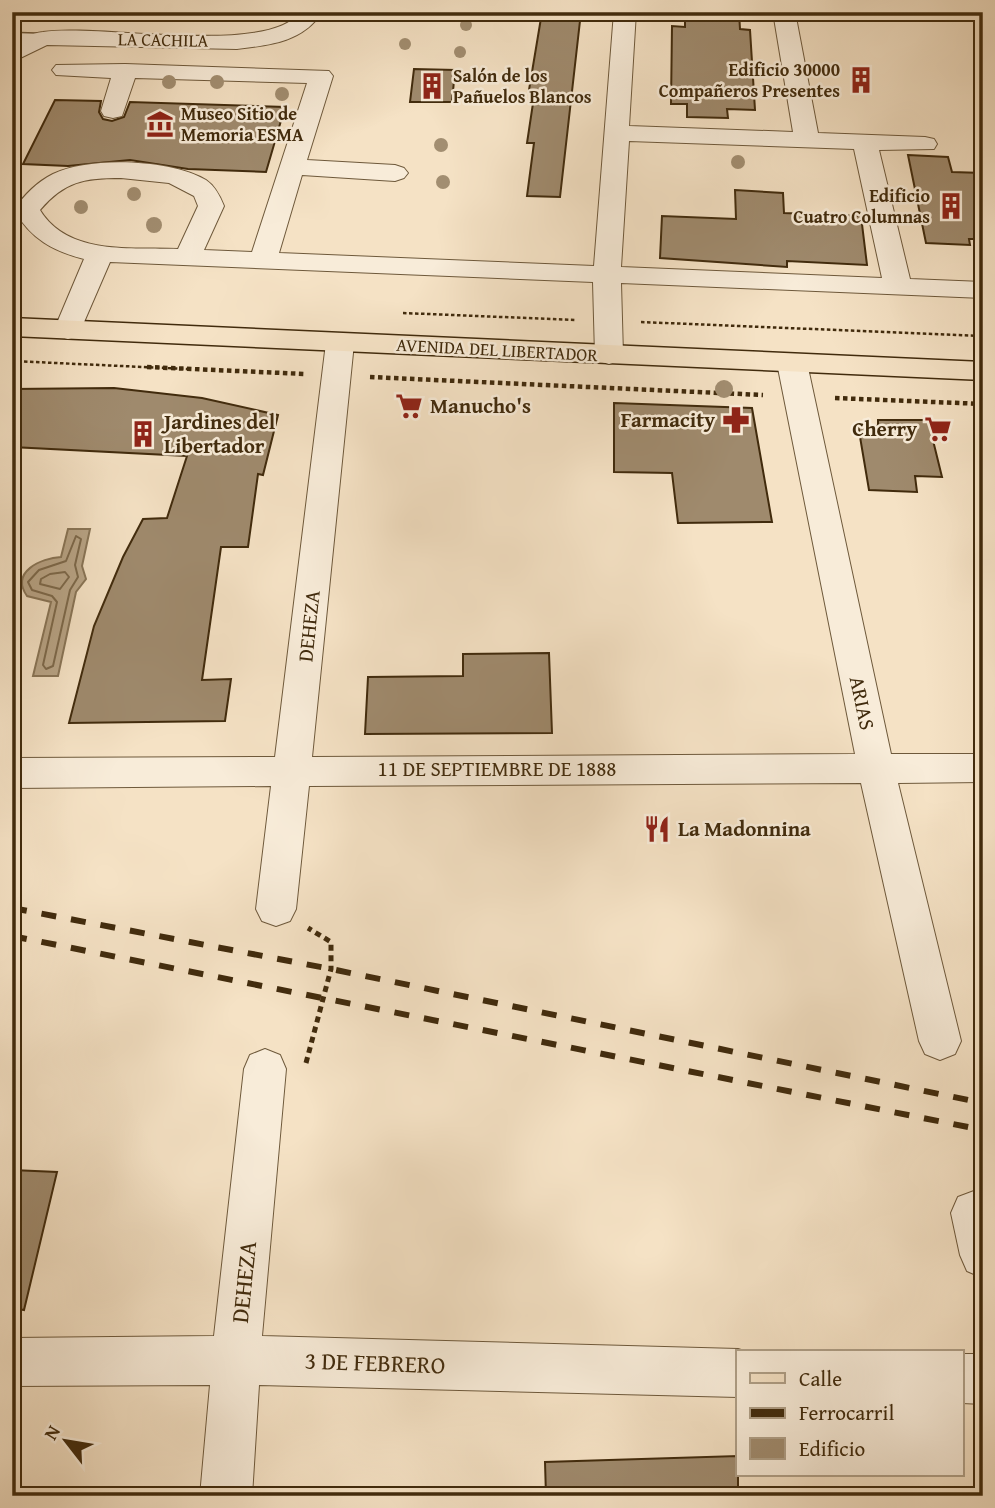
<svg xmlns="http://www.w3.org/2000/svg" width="995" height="1508" viewBox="0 0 995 1508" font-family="'Gentium Book Plus',serif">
<rect width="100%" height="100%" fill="#f5e2c5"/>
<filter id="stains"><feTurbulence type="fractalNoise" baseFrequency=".00286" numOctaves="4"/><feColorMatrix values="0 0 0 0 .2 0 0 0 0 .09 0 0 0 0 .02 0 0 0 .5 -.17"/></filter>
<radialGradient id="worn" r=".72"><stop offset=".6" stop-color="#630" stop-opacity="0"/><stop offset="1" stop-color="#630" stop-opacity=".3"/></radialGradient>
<path fill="#b8a486" stroke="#887456" stroke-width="2" d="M68 529H90L82 566 86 579 76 592 58 676H33L51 602 27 596C10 572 41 558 61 557Z"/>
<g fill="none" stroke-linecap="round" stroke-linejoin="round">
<g stroke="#7c684a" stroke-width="2">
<polygon points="76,536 81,539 75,565 78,577 70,590 53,666 46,669 43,665 57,602 52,596 32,590 28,582 39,570 66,561"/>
<polygon points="65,572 69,577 60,589 40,584 41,579 50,574"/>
</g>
</g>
<g fill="#9f8a6d" stroke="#412b0d" stroke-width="2">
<polygon points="542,12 581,12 560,197 527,196 534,143 527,143 535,90 529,90"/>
<polygon points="685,12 739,12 740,29 750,30 755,110 727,109 728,118 687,117 687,104 671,104 672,26 685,27"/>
<polygon points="414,69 455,70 452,102 410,102"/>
<polygon points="55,100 101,101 99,112 103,119 112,121 124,117 130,102 285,107 266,172 188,169 130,160 68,166 23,164"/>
<polygon points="908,155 948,157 952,172 983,173 983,239 969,239 970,245 926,243"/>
<polygon points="735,190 783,193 784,213 861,216 867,265 787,261 787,267 660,258 662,216 736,219"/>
<polygon points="114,388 202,398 278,415 263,475 258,474 248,547 221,547 202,680 231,679 225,721 69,723 94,626 123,557 143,519 167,518 187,456 12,447 12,389"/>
<polygon points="614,403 752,408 772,522 678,523 672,473 614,472"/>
<polygon points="878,420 928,420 942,477 915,476 917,492 869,490 858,425 878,426"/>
<polygon points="549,653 552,733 365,734 368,677 463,676 463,654"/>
<polygon points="12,1170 57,1172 24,1310 12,1308"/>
<polygon points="738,1456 738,1496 546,1496 545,1462"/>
</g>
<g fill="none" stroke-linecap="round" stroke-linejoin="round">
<defs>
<polygon id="lane" points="12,33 44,34 50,38 44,42 12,41"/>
<g id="street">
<path d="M300 12H322C303 42 270 45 237 49L47 45 12 62V43C22 39 32 33 43 32 97 23 268 57 300 12Z"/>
<path d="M614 12H636L629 126 793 132 773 12H795L818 133 925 137 934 139 937 144 934 149 879 150 910 279 983 282V298L621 283 623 355 619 361 609 364 599 361 595 355 593 282 110 262 78 336 68 339 58 336 54 330 84 259C53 251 31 239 14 210 24 195 37 182 53 174 89 156 171 159 206 180 215 186 220 196 224 206L204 250 252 252 307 83 135 78 122 116 113 118 104 116 101 111 111 78 56 75 52 70 56 65 125 64 329 71 333 76 307 160 395 165 404 168 408 173 404 178 395 181 302 175 279 253 594 266ZM629 141 854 149 882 278 621 267ZM121 178 169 183 194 196 198 206 178 249C132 247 68 256 40 210 65 181 84 178 121 178Z"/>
<polygon points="340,334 350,337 354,343 312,757 855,754 777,363 782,357 792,354 802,357 807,363 891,754 983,754 983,782 898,783 961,1041 955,1054 940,1060 925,1054 919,1041 861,783 309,786 296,909 290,921 276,926 262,921 256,909 271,786 12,788 12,758 275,757 326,343 330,337"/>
<polygon points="265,1049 280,1055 286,1069 262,1336 738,1349 747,1352 738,1352 738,1397 259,1385 252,1496 200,1496 210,1385 12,1386 12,1338 214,1336 244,1069 250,1055"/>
<polygon points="974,1191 983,1194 983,1278 967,1271 960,1255 951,1213 958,1197"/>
<polygon points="962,1354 983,1354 983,1404 962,1403"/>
</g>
<polygon id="primary" points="12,318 983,362 983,380 12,336"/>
</defs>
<use href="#lane" stroke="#6e593b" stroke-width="3"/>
<use href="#street" stroke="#6e593b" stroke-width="2"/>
<use href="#primary" stroke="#412b0d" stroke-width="3"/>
<g stroke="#412b0d" stroke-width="2.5" stroke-dasharray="3.5 2.5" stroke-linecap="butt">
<polyline points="403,313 576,320"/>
<polyline points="641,322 983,336"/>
<polyline points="12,361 187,369"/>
</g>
<g stroke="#412b0d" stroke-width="4.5" stroke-dasharray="4.5 3.5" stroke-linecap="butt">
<polyline points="147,367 305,374"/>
<polyline points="370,377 763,395"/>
<polyline points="835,398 983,404"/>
</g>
<polyline stroke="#412b0d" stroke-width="5" stroke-dasharray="6 4.5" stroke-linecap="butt" points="306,1063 331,969 331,942 308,928"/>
<use href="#lane" fill="#f8ecd9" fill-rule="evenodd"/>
<use href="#street" fill="#f8ecd9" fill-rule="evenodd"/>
<use href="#primary" fill="#f5e2c5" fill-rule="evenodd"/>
<g stroke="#412b0d" stroke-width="6" stroke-dasharray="15 15" stroke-linecap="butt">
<polyline points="12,908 331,969 983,1103"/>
<polyline points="12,936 983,1130"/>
</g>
</g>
<g fill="#a28e71">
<circle cx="466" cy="25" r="6"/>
<circle cx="405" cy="44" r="6"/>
<circle cx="460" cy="52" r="6"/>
<circle cx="169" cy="82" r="7"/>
<circle cx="217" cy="82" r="7"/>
<circle cx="282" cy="94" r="7"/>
<circle cx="441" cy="145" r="7"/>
<circle cx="738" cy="162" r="7"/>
<circle cx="443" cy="182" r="7"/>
<circle cx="134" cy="194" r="7"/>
<circle cx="81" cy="207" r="7"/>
<circle cx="154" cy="225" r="8"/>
<circle cx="724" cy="389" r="9"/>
</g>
<defs>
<symbol id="building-bare" viewBox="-9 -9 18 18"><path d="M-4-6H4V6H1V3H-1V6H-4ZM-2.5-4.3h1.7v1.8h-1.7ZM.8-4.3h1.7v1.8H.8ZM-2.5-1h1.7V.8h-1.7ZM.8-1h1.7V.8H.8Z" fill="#8f2418" stroke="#f8ecd9" stroke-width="2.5" paint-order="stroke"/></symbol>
<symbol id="museum-bare" viewBox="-9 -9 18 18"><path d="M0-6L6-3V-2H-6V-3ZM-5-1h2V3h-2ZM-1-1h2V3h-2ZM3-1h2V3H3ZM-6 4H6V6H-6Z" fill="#8f2418" stroke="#f8ecd9" stroke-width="2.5" paint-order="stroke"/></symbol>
<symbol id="supermarket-bare" viewBox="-9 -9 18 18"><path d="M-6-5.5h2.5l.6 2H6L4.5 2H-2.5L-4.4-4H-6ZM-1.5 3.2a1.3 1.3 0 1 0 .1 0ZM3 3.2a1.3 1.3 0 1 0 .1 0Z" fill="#8f2418" stroke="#f8ecd9" stroke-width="2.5" paint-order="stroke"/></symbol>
<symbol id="pharmacy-bare" viewBox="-9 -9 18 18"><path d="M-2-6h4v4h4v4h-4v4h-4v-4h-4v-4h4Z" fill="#8f2418" stroke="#f8ecd9" stroke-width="2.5" paint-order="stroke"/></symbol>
<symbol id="restaurant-bare" viewBox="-9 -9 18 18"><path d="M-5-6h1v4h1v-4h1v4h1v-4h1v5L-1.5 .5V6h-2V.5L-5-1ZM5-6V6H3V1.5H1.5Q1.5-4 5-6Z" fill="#8f2418" stroke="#f8ecd9" stroke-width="2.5" paint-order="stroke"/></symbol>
</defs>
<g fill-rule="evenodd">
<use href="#building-bare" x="842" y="61" width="38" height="38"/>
<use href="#building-bare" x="413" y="67" width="38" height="38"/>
<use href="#museum-bare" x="141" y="105" width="38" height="38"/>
<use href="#building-bare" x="932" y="187" width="38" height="38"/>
<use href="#supermarket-bare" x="390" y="387" width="38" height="38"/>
<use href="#pharmacy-bare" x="717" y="401" width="38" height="38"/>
<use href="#supermarket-bare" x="919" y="410" width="38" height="38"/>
<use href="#building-bare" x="124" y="415" width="38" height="38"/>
<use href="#restaurant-bare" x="638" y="810" width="38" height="38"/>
</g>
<g text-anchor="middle" stroke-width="5" stroke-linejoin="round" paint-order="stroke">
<g font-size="18" fill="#412b0d" stroke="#f8ecd9">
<text transform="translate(163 40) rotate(1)" y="6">LA CACHILA</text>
<text transform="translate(497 350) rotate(3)" y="6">AVENIDA DEL LIBERTADOR</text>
</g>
<g font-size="18" font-weight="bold" fill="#412b0d" stroke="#f8ecd9" text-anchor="end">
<text x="840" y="76">Edificio 30000<tspan x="840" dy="21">Compañeros Presentes</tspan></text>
<text x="453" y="82" text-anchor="start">Salón de los<tspan x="453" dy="21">Pañuelos Blancos</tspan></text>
<text x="181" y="120" text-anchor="start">Museo Sitio de<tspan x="181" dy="21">Memoria ESMA</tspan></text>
<text x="930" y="202">Edificio<tspan x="930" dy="21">Cuatro Columnas</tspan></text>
</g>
<g font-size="21" font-weight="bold" fill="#412b0d" stroke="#f8ecd9" text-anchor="start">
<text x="430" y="413">Manucho's</text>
<text x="715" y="427" text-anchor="end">Farmacity</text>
<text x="164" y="429">Jardines del<tspan x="164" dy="24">Libertador</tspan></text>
<text x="917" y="436" text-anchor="end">Cherry</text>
<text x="678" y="836">La Madonnina</text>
</g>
<g font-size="21" fill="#412b0d" stroke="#f8ecd9">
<text transform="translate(309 626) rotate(-84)" y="7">DEHEZA</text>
<text transform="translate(862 703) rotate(78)" y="7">ARIAS</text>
<text x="497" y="776">11 DE SEPTIEMBRE DE 1888</text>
</g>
<g font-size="24" fill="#412b0d" stroke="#f8ecd9">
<text transform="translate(244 1282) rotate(-84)" y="8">DEHEZA</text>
<text transform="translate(375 1363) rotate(2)" y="8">3 DE FEBRERO</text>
</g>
</g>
<rect width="995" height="1508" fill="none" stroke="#f5e2c5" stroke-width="42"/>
<rect x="14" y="14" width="967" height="1480" fill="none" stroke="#412b0d" stroke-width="3.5"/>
<rect x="21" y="21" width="953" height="1466" fill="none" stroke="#412b0d" stroke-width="2"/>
<rect x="736" y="1350" width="228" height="126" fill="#f8ecd9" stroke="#af9f87" stroke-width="2"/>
<rect x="750" y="1373" width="35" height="10" fill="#f5e2c5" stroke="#af9f87" stroke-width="2"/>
<text x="799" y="1386" font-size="21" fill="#412b0d">Calle</text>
<rect x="750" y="1408" width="35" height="10" fill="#412b0d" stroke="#af9f87" stroke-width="2"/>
<text x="799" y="1420" font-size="21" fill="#412b0d">Ferrocarril</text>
<rect x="750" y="1438" width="35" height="21" fill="#9f8a6d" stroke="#af9f87" stroke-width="2"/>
<text x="799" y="1456" font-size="21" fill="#412b0d">Edificio</text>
<g transform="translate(66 1441) rotate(301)" stroke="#f8ecd9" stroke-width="5" paint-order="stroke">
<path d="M0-5L12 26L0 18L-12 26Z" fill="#412b0d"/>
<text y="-10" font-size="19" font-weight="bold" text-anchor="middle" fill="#412b0d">N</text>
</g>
<rect width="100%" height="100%" filter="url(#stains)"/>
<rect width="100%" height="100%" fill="url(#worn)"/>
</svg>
